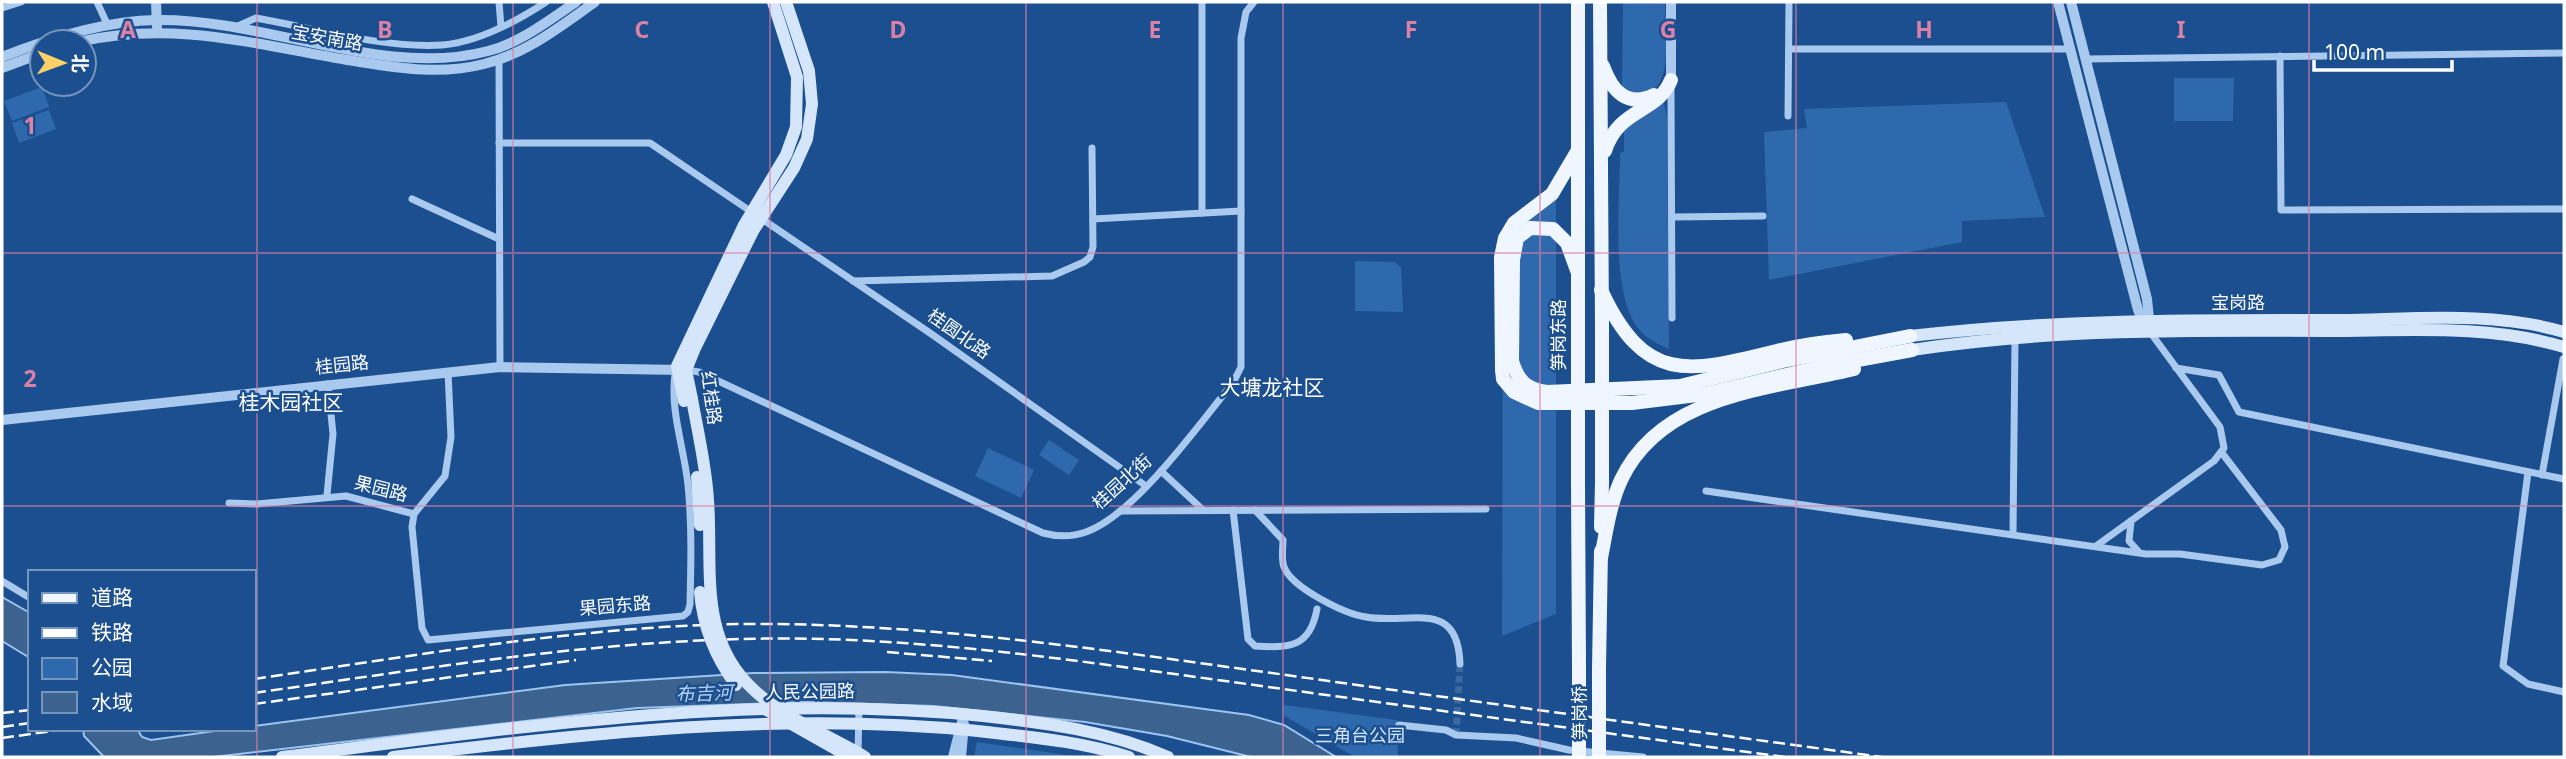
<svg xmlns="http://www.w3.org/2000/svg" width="2566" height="759" viewBox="0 0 2566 759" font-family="'Noto Sans','Noto Sans SC',sans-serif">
<rect width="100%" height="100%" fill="#1b4f8f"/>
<g fill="#2e69ad">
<path d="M1623 2H1665C1665 22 1671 72 1657 86 1649 94 1639 93 1630 93L1622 85Z"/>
<polygon points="2174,78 2234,78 2233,121 2174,121"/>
<polygon points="42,87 49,107 12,121 4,101"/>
<polygon points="2006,102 2045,217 1962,221 1962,242 1769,280 1764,132 1807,128 1804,109"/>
<path d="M1664 103 1667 118 1669 349C1658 344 1646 339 1638 328 1610 292 1620 199 1620 153L1624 152V127Z"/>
<polygon points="49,110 56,129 19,143 12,123"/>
<polygon points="1556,194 1556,614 1502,636 1503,246 1509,234"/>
<polygon points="1355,261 1394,262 1401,267 1403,312 1355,311"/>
<polygon points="1049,440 1079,460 1069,475 1039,455"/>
<polygon points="988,448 1034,470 1021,498 975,476"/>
<polygon points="1284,705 1397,720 1398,757 1355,757 1283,715"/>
<polygon points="977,742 1081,757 1084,757 974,757"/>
</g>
<g fill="#3c6290" stroke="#9cc4f0" stroke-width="2">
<polygon points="2,597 30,613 30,658 2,641"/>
<polygon points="885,672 952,675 1249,715 1284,725 1336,757 1251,757 1167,736 1085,722 934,706 805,702 637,708 213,757 104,757 84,736 83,729 137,729 142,737 151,740 229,729 254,729 254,726 565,685 753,673"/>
</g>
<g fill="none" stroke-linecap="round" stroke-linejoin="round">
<polyline stroke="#3d69a0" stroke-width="7" stroke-dasharray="7 3.5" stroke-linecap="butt" points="1456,735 1460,664"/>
<g stroke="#a9c9ee" stroke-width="7">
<polyline points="97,2 108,26"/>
<polyline points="499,2 501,27"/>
<polyline points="1202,2 1202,213"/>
<polyline points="2,8 21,2"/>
<path d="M238 26 256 18C312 28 387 49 442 45 478 42 517 21 546 2"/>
<polyline points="1789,49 2071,49"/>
<polyline points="2280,56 2281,210 2564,209"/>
<polyline points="2085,59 2564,53"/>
<polyline points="499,60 500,367"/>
<polyline points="1671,88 1672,318"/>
<polyline points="1788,116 1789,2"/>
<polyline points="499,143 650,143 930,333 1146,486"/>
<polyline points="412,199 499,239"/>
<polyline points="1672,217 1763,216"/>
<polyline points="1093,219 1241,211"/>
<polyline points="853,281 1052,276 1084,262 1090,257 1093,247 1092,148"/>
<polyline points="2176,368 2219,375 2239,412 2564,479"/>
<path d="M686 370 699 372 1043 533C1058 537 1072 537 1086 532 1136 514 1198 425 1233 383L1241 367V38L1246 12 1254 2"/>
<polyline points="1161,471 1202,509"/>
<polyline points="2528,472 2503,666 2528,684 2564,692"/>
<polyline points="2542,475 2563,359"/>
<polyline points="1706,491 2146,554 2180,554 2262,565 2279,560 2285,547 2281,530 2222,453"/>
<polyline points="327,495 333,434 328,384"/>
<polyline points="229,503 257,504 346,496 414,514 445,476 451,437 448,372"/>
<path d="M1233 510 1248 639 1255 646C1289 648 1310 648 1317 609"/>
<path d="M1255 510 1283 540C1283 548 1281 559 1284 567 1292 588 1345 614 1366 617 1409 625 1458 597 1460 664"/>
<polyline points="1120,511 1486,509"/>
<path d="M414 514 412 527 422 628 428 640 683 616 688 612 690 604C691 564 692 525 688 485 684 447 670 412 675 374"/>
<polyline points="2131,521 2129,541 2138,551"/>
<polyline points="2013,533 2015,339"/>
<polyline points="2096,546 2214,461 2224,448 2220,427 2150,332"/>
<polyline points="2,581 30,598"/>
<polyline points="1399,725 1446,730 1456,735 1516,738 1569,750 1643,757"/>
<polyline points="858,753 859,709"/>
</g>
<g stroke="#a9c9ee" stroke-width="10">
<polyline points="156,2 157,27"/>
<polyline points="2058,2 2138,310 2145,326"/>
<polyline points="2071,2 2147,299 2150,329"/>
<path d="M78 42C173 20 253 44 347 60 393 67 438 76 484 64 526 54 561 26 595 2"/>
<path d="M2 57C50 38 104 21 156 20 264 18 384 79 488 51 520 43 549 20 576 2"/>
<polyline points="2,68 42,53"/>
<polyline points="1671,80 1671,2"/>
<polyline points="2,420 500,367 684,370"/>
<polyline points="953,757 964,714"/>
<polyline points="961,757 964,724"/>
</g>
<g stroke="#d6e6fa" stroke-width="12">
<path d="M1910 336C2054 319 2198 320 2342 320 2415 319 2493 311 2564 332"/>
<path d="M1912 350C2049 329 2189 330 2327 331 2406 331 2487 324 2564 347"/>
<polyline points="692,399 686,370 695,348 753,231 794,168 807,139 812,104 809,71 786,2"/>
<polyline points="684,401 677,366 744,225 786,155 796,127 797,77 773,2"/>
<path d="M282 757C514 728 749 692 983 716 1047 723 1109 731 1168 757"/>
<path d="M393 757C587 733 783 711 978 731 1029 737 1080 741 1129 757"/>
</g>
<g stroke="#f0f6ff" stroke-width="14">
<polyline points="1578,2 1578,326"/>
<polyline points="1600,2 1602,328"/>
<path d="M1603 66C1612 91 1627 108 1654 95"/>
<polyline points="1578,150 1552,194 1514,223 1505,238 1501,257 1502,370 1503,379 1514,392 1538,403 1632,403 1705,394 1825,366 1912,350"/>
<path d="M1605 151C1618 108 1658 113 1671 80"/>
<path d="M1578 273 1567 243 1553 229 1530 228 1517 238 1513 260 1512 361C1518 381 1526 389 1547 392L1680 386 1783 361 1910 336"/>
<path d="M1601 290C1645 385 1688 373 1777 351 1800 345 1823 342 1846 340"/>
<polyline points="1578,483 1579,668"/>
<polyline points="1601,527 1602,482"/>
<path d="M1601 558C1606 532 1610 504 1621 480 1662 393 1772 389 1854 369"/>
<polyline points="1599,668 1601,551"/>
</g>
<g stroke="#fff" stroke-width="2.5" stroke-dasharray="12 5" stroke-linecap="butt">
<polyline points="887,652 992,661"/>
<path d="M254 679C414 656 575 627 737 624 921 622 1104 650 1286 675 1485 703 1684 730 1882 757"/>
<path d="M254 693C443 666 632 634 824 639 966 643 1107 665 1247 684 1427 709 1606 733 1785 757"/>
<polyline points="254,704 576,660"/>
<polyline points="2,713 30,710"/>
<polyline points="2,727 30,723"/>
<polyline points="2,738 67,729"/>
</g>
<g stroke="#d6e6fa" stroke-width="12">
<path d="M692 399C698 433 706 466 708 500 713 569 697 639 755 691 787 720 829 735 865 757"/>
<polyline points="697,477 700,525"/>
<path d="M700 592C703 627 715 657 736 685"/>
<polyline points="763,708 848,756"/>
</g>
<g stroke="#f0f6ff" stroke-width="14">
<polyline points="1602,328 1602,482"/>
<polyline points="1578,483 1578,326"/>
<polyline points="1579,757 1579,668"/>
<polyline points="1599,757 1599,668"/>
</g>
</g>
<path fill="none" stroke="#dd80a5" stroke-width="2" stroke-opacity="0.55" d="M257 2V757M513 2V757M770 2V757M1026 2V757M1283 2V757M1540 2V757M1796 2V757M2053 2V757M2309 2V757M2 253H2564M2 506H2564"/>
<g text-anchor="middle" stroke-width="5" stroke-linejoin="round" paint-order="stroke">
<g font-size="18" fill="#fff" stroke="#1b4f8f">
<text transform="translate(327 38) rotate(10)" y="6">宝安南路</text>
<text x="2238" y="309">宝岗路</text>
<text transform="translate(959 334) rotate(35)" y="6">桂圆北路</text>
<text transform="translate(1559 335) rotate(-90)" y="6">笋岗东路</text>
<text transform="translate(342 365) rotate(-6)" y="6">桂园路</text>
<text transform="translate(711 398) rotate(82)" y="6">红桂路</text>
<text transform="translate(1122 482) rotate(-42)" y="6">桂园北街</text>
<text transform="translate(381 489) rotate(14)" y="6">果园路</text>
<text transform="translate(615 606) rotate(-5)" y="6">果园东路</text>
<text transform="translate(810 692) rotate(-1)" y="6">人民公园路</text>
<text transform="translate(1580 713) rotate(-90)" y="6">笋岗桥</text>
</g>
<g font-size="18" fill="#cfe3fa" stroke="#1b4f8f">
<text x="1360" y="742">三角台公园</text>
</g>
<g font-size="19" font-style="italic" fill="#b5d3f5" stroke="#1b4f8f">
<text transform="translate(704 693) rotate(-2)" y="7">布吉河</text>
</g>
<g font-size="21" fill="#fff" stroke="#1b4f8f">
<text x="1272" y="395">大塘龙社区</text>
<text x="291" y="410">桂木园社区</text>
</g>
</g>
<g font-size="23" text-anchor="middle" font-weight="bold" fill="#dd80a5" stroke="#1b4f8f" stroke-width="5" stroke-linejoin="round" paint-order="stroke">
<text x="128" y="38">A</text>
<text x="385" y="38">B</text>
<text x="642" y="38">C</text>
<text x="898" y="38">D</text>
<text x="1155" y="38">E</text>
<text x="1411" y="38">F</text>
<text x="1668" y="38">G</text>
<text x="1924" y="38">H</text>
<text x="2181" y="38">I</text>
<text x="30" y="134">1</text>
<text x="30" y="387">2</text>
</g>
<rect width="2566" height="759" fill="none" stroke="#ffffff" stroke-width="7"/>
<rect x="28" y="570" width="228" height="161" fill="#1b4f8f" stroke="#7695bc" stroke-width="2"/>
<rect x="42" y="593" width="35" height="10" fill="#f0f6ff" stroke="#7695bc" stroke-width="2"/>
<text x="91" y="605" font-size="21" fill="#ffffff">道路</text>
<rect x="42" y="628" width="35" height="10" fill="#ffffff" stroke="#7695bc" stroke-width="2"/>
<text x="91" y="640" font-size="21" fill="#ffffff">铁路</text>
<rect x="42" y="658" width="35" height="21" fill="#2e69ad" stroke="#7695bc" stroke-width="2"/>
<text x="91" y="675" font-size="21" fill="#ffffff">公园</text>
<rect x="42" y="692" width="35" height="21" fill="#3c6290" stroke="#7695bc" stroke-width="2"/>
<text x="91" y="710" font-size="21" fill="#ffffff">水域</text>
<g transform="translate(63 63) rotate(91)"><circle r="33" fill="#1b4f8f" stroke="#7695bc" stroke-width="2"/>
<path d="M0-5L12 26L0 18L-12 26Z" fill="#ffd166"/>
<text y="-10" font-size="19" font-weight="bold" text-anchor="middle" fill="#ffffff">北</text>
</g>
<path d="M2314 60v10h138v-10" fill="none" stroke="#ffffff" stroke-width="3.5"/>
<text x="2324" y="60" font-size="21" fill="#ffffff" stroke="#1b4f8f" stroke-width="5" paint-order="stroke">100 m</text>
</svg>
